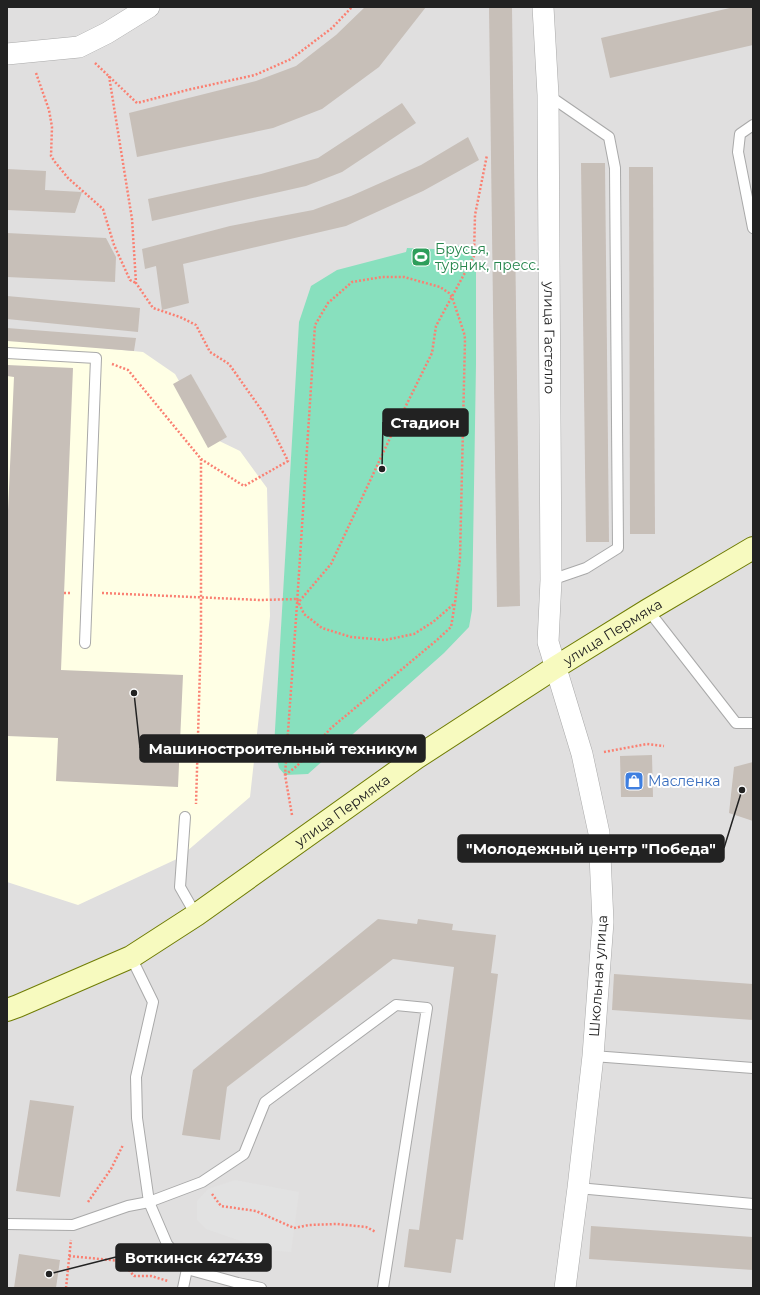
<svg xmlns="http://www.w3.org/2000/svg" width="760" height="1295" viewBox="0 0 760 1295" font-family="Montserrat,sans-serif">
<rect width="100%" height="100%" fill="#f2efe9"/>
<rect fill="#e0dfdf" x="7" y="7" width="746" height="1281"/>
<polygon fill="#ffffe5" points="11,339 143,352 175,374 211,437 240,451 267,488 270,616 250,797 179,858 78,905 7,882 7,340"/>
<polygon fill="#88e0be" points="464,245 476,262 476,364 472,610 469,627 444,653 308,774 285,775 279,768 274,747 299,322 311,286 337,270 406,252 407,248 434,249"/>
<polygon fill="#e2e2e2" points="235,1180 299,1192 291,1252 267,1250 206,1229 197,1220 197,1201 208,1189"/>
<g fill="#c7bfb8">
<polygon points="365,7 426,7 379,67 322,109 273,128 137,157 129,113 256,81 296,66 336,35"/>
<polygon points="489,7 512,7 520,606 497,607"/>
<polygon points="734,7 753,7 753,45 610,78 601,38"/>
<polygon points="402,103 416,123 342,172 306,186 152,221 148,199 261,174 318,158"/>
<polygon points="468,137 479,160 423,191 346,226 183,264 189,303 162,310 156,266 145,269 142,249 230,226 313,210 351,196 421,165"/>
<polygon points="581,163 605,163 609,542 586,542"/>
<polygon points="629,167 653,167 655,534 630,534"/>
<polygon points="7,169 46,171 45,190 82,192 75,213 7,210"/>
<polygon points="7,233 106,238 116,257 115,282 7,277"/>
<polygon points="7,296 140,308 138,332 7,319"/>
<polygon points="7,328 136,338 134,351 7,341"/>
<polygon points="7,365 73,368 61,670 183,675 178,787 56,781 58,738 7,736 7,533 14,377 7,376"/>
<polygon points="191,374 227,437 208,448 173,384"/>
<polygon points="652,755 653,797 621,797 620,756"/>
<polygon points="753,762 753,821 729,813 734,767"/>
<polygon points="378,919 417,924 418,919 453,924 452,930 496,935 491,973 498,974 463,1240 456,1239 451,1273 404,1267 409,1229 419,1230 454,967 393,959 227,1087 220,1140 182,1135 193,1070"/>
<polygon points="614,974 753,984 753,1020 612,1010"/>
<polygon points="30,1100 74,1106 60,1197 16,1191"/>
<polygon points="591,1226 753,1237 753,1270 589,1259"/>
<polygon points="19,1254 60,1260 56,1288 14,1288"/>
</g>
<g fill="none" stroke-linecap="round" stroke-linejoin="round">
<defs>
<g id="lane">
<polyline points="548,95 609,137 615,168 618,548 586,568 551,580"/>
<polyline points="753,125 740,134 738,152 753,228"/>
<polyline points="7,353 96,358 85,643"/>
<polyline points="648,610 736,723 753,723"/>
<polyline points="185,817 180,887 196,915"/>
<polyline points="131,957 153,1002 136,1077 137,1118 149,1202 167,1244 187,1269 238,1283 261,1288"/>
<polyline points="593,1056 753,1068"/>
<polyline points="578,1188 753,1204"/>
<polyline points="7,1224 73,1225 128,1206 149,1202 202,1182 244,1154 265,1102 396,1005 427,1008 383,1288"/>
<polyline points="183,1288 187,1269"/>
</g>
<g id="street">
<path id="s1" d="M543 7 548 95 551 580 548 642 582 754 599 833 603 922 593 1056 578 1188 565 1288"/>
<polyline points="7,54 79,47 107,33 149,7"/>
</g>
<g id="secondary">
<path id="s2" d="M7 1010 18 1006 131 957 196 915 416 758 556 667 648 610 753 548"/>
</g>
</defs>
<use href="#lane" stroke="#a9a9a9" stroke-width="12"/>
<use href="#street" stroke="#a9a9a9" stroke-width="22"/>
<use href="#secondary" stroke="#707d05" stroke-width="24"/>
<g stroke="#fa8072" stroke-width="2.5" stroke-dasharray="2 2" stroke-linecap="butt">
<polyline points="95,63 137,103 187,90 255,75 291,59 332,28 352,7"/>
<polyline points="36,73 49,110 52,127 51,156 55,162 68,178 103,209 114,245 130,280 136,283"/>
<polyline points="109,76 132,219 136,283 153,308 180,317 196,325 210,352 229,364 265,415 288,461 244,486 201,459"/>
<polyline points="112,364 128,370 201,459 201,634 196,804"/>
<polyline points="64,593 71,593"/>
<polyline points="102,593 260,600 297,599 304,614 322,628 351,637 385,640 414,634 433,622 455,603"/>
<polyline points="604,752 647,744 664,746"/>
<polyline points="285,775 297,766 331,728 437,640 451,627 455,603 460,558 465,339 464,333 452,297 449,293 440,287 404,277 382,277 352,282 328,303 315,325 297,604"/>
<polyline points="292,815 285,775 297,604 331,564 391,436 432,353 436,326 474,256 475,215 487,155"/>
<polyline points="212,1194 221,1206 256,1211 294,1228 309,1225 337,1224 366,1227 376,1232"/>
<polyline points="88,1202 111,1169 123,1145"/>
<polyline points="69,1256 121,1261 134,1276 151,1276 168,1281"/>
<polyline points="66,1288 71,1240"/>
</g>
<use href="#lane" stroke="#fff" stroke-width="10"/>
<use href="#street" stroke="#fff" stroke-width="21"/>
<use href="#secondary" stroke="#f7fabf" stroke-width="22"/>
</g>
<defs>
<symbol id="stadium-square" viewBox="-11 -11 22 22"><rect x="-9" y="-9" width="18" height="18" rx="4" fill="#2e9e5b" stroke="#fff"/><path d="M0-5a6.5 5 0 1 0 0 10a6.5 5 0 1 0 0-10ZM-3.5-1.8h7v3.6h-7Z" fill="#fff"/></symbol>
<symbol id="shop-square" viewBox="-11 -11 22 22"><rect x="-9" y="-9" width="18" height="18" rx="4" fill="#3f7fe0" stroke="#fff"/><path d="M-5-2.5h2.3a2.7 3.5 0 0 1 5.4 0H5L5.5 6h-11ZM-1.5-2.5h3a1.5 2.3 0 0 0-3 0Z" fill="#fff"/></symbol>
</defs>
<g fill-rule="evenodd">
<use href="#stadium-square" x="410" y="246" width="22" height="22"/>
<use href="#shop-square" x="623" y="770" width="22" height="22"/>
</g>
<g text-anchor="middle" stroke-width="4" stroke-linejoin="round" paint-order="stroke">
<g font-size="14" fill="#27864d" stroke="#fff" text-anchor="start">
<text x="435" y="254">Брусья,<tspan x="435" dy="16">турник, пресс.</tspan></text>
</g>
<g font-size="14" fill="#222" stroke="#fff">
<text dy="5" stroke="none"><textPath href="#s1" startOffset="331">улица Гастелло</textPath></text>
<text dy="5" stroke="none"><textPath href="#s2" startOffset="716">улица Пермяка</textPath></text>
<text dy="5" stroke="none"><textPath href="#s2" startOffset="392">улица Пермяка</textPath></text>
<text transform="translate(598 976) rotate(-86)" y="5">Школьная улица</text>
</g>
<g font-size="14" fill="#366cbe" stroke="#fff" text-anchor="start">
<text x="648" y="786">Масленка</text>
</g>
</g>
<path fill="none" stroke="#222" stroke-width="1.5" d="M382 469L383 422M134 693L140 748M742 790L724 848M49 1274L116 1257"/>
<g fill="#222" stroke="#fff" stroke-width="1.5">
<circle cx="382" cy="469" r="4"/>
<circle cx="134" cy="693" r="4"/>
<circle cx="742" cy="790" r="4"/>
<circle cx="49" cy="1274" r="4"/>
</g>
<g fill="#222" stroke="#222" stroke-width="1.5">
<rect x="383" y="409" width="85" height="27" rx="4"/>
<rect x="140" y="735" width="285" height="27" rx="4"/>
<rect x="458" y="835" width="266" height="27" rx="4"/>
<rect x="116" y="1244" width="155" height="27" rx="4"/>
</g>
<g font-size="15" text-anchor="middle" font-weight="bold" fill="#fff">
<text x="425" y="428">Стадион</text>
<text x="283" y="754">Машиностроительный техникум</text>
<text x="591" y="854">"Молодежный центр "Победа"</text>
<text x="194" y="1263">Воткинск 427439</text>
</g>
<rect width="760" height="1295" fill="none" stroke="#222222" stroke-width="16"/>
</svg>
